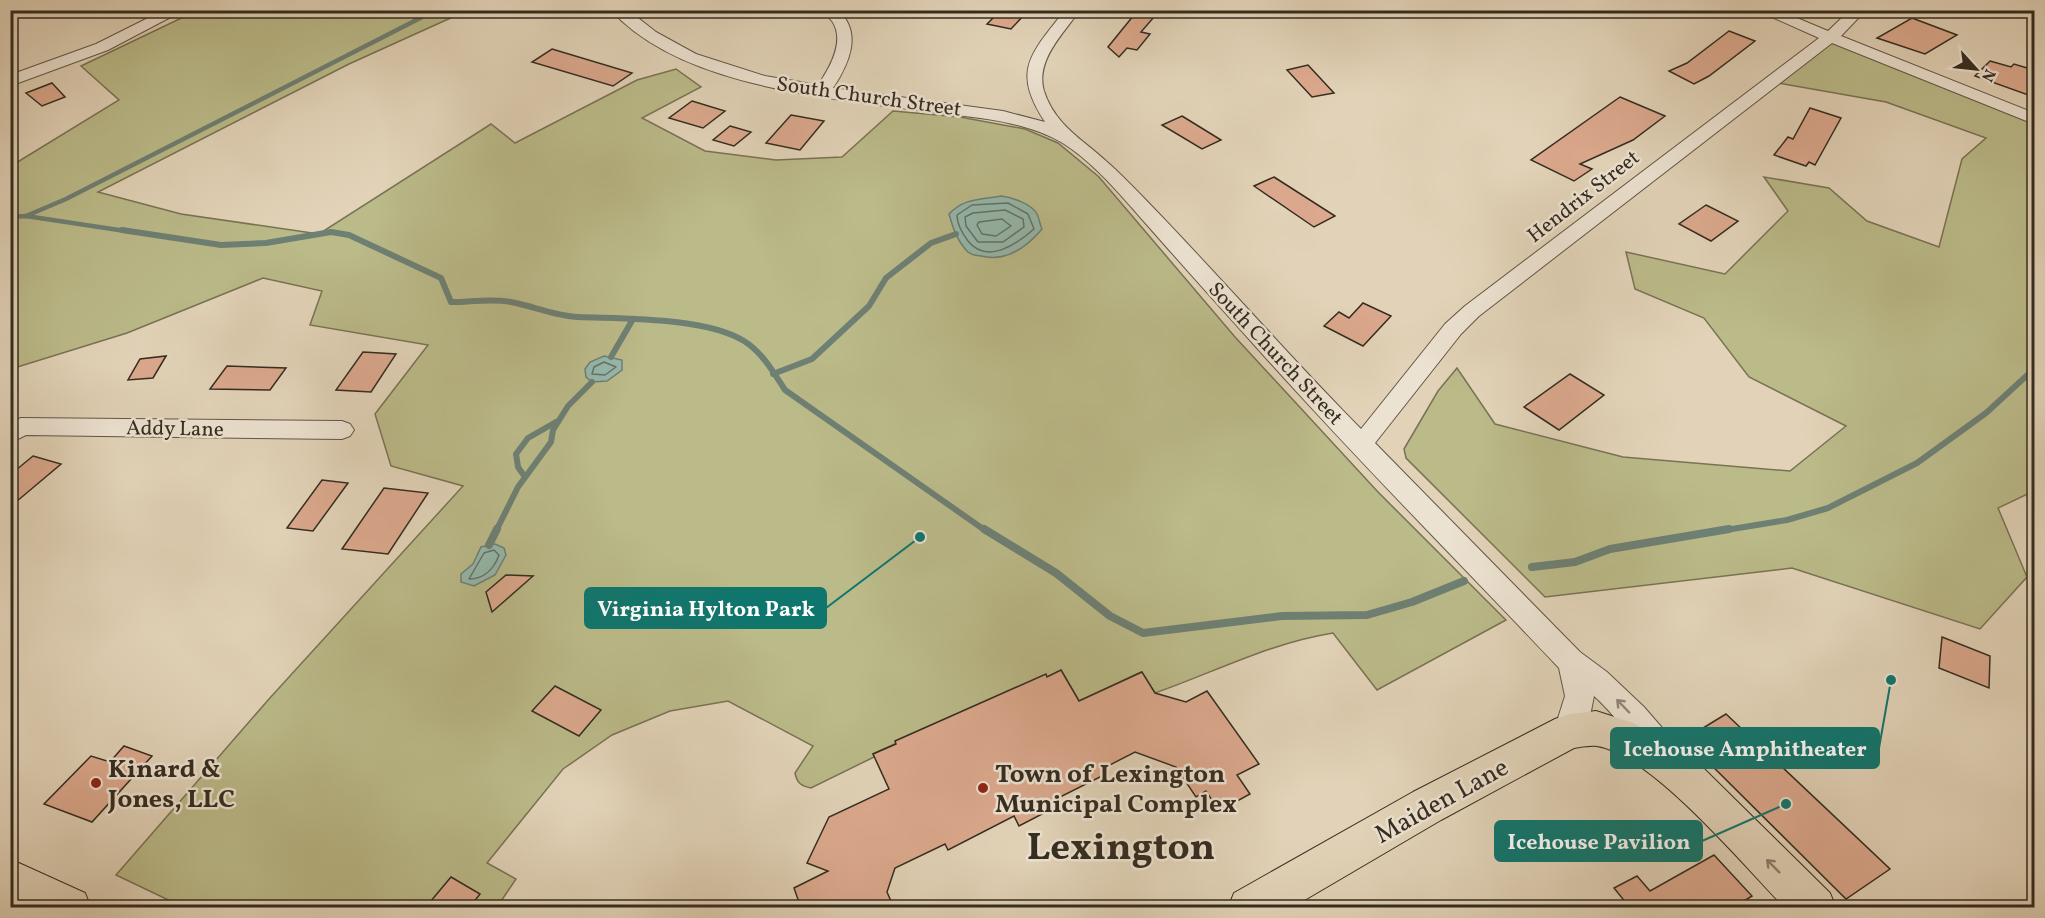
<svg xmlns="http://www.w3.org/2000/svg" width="2045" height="918" viewBox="0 0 2045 918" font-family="Vollkorn,serif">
<rect width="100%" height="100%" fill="#e2d3b8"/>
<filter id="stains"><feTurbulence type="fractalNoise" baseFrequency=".00333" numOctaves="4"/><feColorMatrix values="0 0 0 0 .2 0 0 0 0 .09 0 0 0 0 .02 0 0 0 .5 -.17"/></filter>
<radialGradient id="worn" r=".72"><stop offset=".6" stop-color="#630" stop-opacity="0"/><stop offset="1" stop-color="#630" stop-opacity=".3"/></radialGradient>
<g fill="#bbba89" stroke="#787354" stroke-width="1.5">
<path d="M196 11H466L349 64 98 192 181 214 319 234 491 124 515 143 637 80 676 69 701 87 642 118 705 151 776 160 842 157 893 111 960 117 1025 129 1058 143 1099 177 1235 337 1378 492 1506 620 1377 690 1333 633C1270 643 1215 672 1155 693L1141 672 1079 701 1061 670 1047 677 1045 675 873 754 874 757 811 788C801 786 797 783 795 773L813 746 728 701 670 711 612 735 563 769 487 863 516 879 497 907H183L116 875 269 699 463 486 391 466 375 414 428 345 310 325 322 291 263 278 127 333 11 369V166L119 100 81 66Z"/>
<polygon points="1829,38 2034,119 2034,491 1998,508 2027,577 1980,629 1792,568 1545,597 1406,458 1404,449 1438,391 1457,368 1495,424 1623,457 1790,471 1846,426 1749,377 1704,318 1635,289 1626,252 1725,274 1788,211 1764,177 1829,188 1867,221 1939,247 1962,159 1986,138 1886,102 1772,82"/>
</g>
<g fill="#95b8ac" stroke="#6e8074" stroke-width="1.5">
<path d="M1001 196C1011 197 1032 204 1037 214 1039 218 1040 225 1042 229 1026 248 1005 262 981 256 976 255 973 256 968 252 957 241 953 228 949 214 964 198 980 200 1001 196Z"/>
<polygon points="604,356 622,360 622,370 607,381 592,382 586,377 585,369 590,362"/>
<polygon points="495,544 504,548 506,555 495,575 474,586 461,582 461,574 473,564 481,547"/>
</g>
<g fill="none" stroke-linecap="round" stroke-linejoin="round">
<g stroke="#647266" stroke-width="1.5">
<path d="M1008 203 1028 214 1034 229C1017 244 987 265 968 241 962 233 957 225 957 215L972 205Z"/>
<polygon points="1005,210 1023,219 1024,227 1003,242 978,242 966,226 965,217 973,213"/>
<polygon points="1002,219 1011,226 996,236 982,234 977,225 979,222"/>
<polygon points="604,362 616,367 605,375 592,374 594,367"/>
<path d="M494 550 499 555C494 569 484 579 469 579L484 553Z"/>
</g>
<g stroke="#6e8074" stroke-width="4.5">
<polyline points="26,216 66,199 436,10"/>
<polyline points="10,217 26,216 132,232"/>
</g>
<g stroke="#6e8074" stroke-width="6">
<path d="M122 230 221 245 266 243 331 232 349 235 441 278 451 302C470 302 492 298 511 302 533 306 555 316 578 317 623 319 705 317 744 341 762 352 774 373 785 390L986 531"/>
<polyline points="611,357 633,319"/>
<polyline points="773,374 812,359 869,306 886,278 931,243 956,234"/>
<polyline points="525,477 518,467 516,454 528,438 556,422"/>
<polyline points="496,531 518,487 551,442 553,430 568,406 592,382"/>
<polyline points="1720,531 1787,520 1828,508 1917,463 1986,413 2034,369"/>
</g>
<g stroke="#6e8074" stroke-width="8">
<polyline points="984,529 1056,573 1110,616 1143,633 1282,616 1367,615 1412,602 1464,581"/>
<polyline points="489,545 497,529"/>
<polyline points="1532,567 1575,562 1610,549 1729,529"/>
</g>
</g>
<g fill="#dca98e" stroke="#342c20" stroke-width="1.5">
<polygon points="1001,10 1008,10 1025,14 1011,29 987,24"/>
<polygon points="1138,10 1160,10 1141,32 1150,34 1137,50 1127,48 1119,57 1108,47"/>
<polygon points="1912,18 1957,35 1925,54 1877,38"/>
<polygon points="1729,31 1755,41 1709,76 1694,84 1669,71 1687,63"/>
<polygon points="552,49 632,73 613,86 532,62"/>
<polygon points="1990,61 2011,67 2014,64 2034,70 2034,97 1975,76"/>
<polygon points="1308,65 1334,93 1312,97 1287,70"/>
<polygon points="52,83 65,97 42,106 26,93"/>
<polygon points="1620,97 1665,116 1633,140 1580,164 1592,169 1574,181 1531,160"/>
<polygon points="692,101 725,111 703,128 669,118"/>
<polygon points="1810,108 1841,118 1815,165 1809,162 1806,166 1774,155 1788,137 1793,139"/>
<polygon points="791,115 824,121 800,150 766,143"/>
<polygon points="1182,116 1221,140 1202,149 1162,125"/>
<polygon points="730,126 751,132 734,146 713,140"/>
<polygon points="1274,177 1335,216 1314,227 1254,186"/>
<polygon points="1706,205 1738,221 1711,241 1679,224"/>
<polygon points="1363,303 1391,316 1363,346 1324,326 1339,312 1349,318"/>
<polygon points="363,352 396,354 371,392 336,390"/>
<polygon points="166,356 153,378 128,380 140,359"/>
<polygon points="227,366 286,368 270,390 210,389"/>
<polygon points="1570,374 1604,395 1559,430 1524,407"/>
<polygon points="33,456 61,464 10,507 10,475"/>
<polygon points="322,480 348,483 313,531 287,528"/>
<polygon points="384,488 428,493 388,554 342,549"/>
<polygon points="506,575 533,576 492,612 486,592"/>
<polygon points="1942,637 1990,656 1989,688 1939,668"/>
<polygon points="1061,670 1079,701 1142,672 1155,693 1186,702 1207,691 1259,764 1237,775 1250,794 1219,811 1206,791 1196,797 1176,767 1135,752 1102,769 1106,774 1044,805 1048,811 1019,826 1014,816 948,850 945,844 895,868 887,892 894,908 801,908 794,888 828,871 807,863 829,817 889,789 873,754 896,744 895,741 1046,674 1047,677"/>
<polygon points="555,686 601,710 579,736 532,711"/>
<polygon points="1726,714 1890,869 1846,899 1685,739"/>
<polygon points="124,746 152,756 92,822 44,804 91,756 110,762"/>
<polygon points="1714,855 1752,896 1733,908 1621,908 1627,904 1614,888 1637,876 1650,891"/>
<polygon points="451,877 480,894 469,908 425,908"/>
</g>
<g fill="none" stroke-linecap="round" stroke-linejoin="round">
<defs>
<g id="minor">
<polygon points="164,10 184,10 108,50 10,86 10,75 96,44"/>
<path d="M611 10H628L656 32 696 54 765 76 818 85C829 69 846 41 832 21 829 17 825 14 822 10H838C863 33 849 64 833 88L1003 111 1045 122C1011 70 1031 54 1065 10H1080C1064 33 1035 60 1044 91 1055 125 1082 139 1106 161 1119 172 1130 184 1142 196 1216 272 1286 353 1361 429L1445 324 1465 306 1819 38 1756 10H1778L1828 31 1850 10H1866L1841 36 2034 113V124L1832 43 1479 316 1461 334 1375 443 1580 652 1607 672 1644 707 1677 745 1681 755 1677 765 1666 769C1649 762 1613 712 1594 696L1591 711 1579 740 1569 744 1559 740 1554 731 1565 696 1559 668C1458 561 1354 457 1257 348 1220 307 1184 267 1148 226 1123 198 1094 162 1061 142 1024 121 980 118 939 113 839 99 682 89 611 10Z"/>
<polygon points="21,418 342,421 350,424 354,430 350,436 342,439 26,435 10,443 10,422"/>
</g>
<g id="major">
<path d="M1596 711 1633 723 1688 753 1830 893 1836 908H1785C1745 867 1651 754 1597 746 1590 745 1581 747 1574 748L1441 820 1291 908H1228L1234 893 1413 792 1555 719 1569 714Z"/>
<polygon points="10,859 85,893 91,908 22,908 10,902"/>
</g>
</defs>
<use href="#minor" stroke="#605646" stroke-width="2"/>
<use href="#major" stroke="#342c20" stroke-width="2"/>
<use href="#minor" fill="#ece2d1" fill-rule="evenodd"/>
<use href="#major" fill="#e2d3b8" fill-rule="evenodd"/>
</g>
<defs><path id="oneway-shaft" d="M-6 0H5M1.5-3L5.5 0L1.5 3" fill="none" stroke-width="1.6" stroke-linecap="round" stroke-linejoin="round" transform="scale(1.5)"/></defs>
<use stroke="#908778" href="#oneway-shaft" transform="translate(1623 706) rotate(-134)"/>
<use stroke="#8b806c" href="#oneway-shaft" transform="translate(1773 866) rotate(-135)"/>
<g fill="#8f2418" stroke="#ece2d1" stroke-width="2">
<circle cx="96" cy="783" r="6"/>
<circle cx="983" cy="788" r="6"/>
</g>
<g text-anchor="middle" stroke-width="5" stroke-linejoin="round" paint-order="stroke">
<g font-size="21" fill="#342c20" stroke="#ece2d1">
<text transform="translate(869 96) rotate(8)" y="7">South Church Street</text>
<text transform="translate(1583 196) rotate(-38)" y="7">Hendrix Street</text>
<text transform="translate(1276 353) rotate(47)" y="7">South Church Street</text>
<text transform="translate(175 428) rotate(1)" y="7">Addy Lane</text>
</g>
<g font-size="26" font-weight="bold" fill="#342c20" stroke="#ece2d1" text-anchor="start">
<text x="108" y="777">Kinard &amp;<tspan x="108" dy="30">Jones, LLC</tspan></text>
<text x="995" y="782">Town of Lexington<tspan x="995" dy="30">Municipal Complex</tspan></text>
</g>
<g font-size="26" fill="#342c20" stroke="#ece2d1">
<text transform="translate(1441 800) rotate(-29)" y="9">Maiden Lane</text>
</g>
<g font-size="39" font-weight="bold" fill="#342c20" stroke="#ece2d1">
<text x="1121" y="859">Lexington</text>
</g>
</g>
<path fill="none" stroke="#0f766e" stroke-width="2" d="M920 537L826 608M1891 680L1879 748M1786 804L1702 841"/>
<g fill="#0f766e" stroke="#ece2d1" stroke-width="2">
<circle cx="920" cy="537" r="6"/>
<circle cx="1891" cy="680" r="6"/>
<circle cx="1786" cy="804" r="6"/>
</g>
<g fill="#0f766e" stroke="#0f766e" stroke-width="2">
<rect x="585" y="588" width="241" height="40" rx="6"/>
<rect x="1611" y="728" width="268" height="40" rx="6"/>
<rect x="1495" y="821" width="207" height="40" rx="6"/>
</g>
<g font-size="22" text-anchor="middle" font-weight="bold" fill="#fff">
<text x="706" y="616">Virginia Hylton Park</text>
<text x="1745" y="756">Icehouse Amphitheater</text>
<text x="1599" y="849">Icehouse Pavilion</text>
</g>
<rect width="2045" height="918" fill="none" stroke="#e2d3b8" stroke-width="36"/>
<rect x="12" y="12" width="2021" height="894" fill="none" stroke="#342c20" stroke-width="3"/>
<rect x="18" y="18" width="2009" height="882" fill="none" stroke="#342c20" stroke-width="1.5"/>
<g transform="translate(1976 69) rotate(117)" stroke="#ece2d1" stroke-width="4.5" paint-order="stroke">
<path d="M0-4.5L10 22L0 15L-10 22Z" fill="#342c20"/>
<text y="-9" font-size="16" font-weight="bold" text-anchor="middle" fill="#342c20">N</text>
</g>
<rect width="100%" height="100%" filter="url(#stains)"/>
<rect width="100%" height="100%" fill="url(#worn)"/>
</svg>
